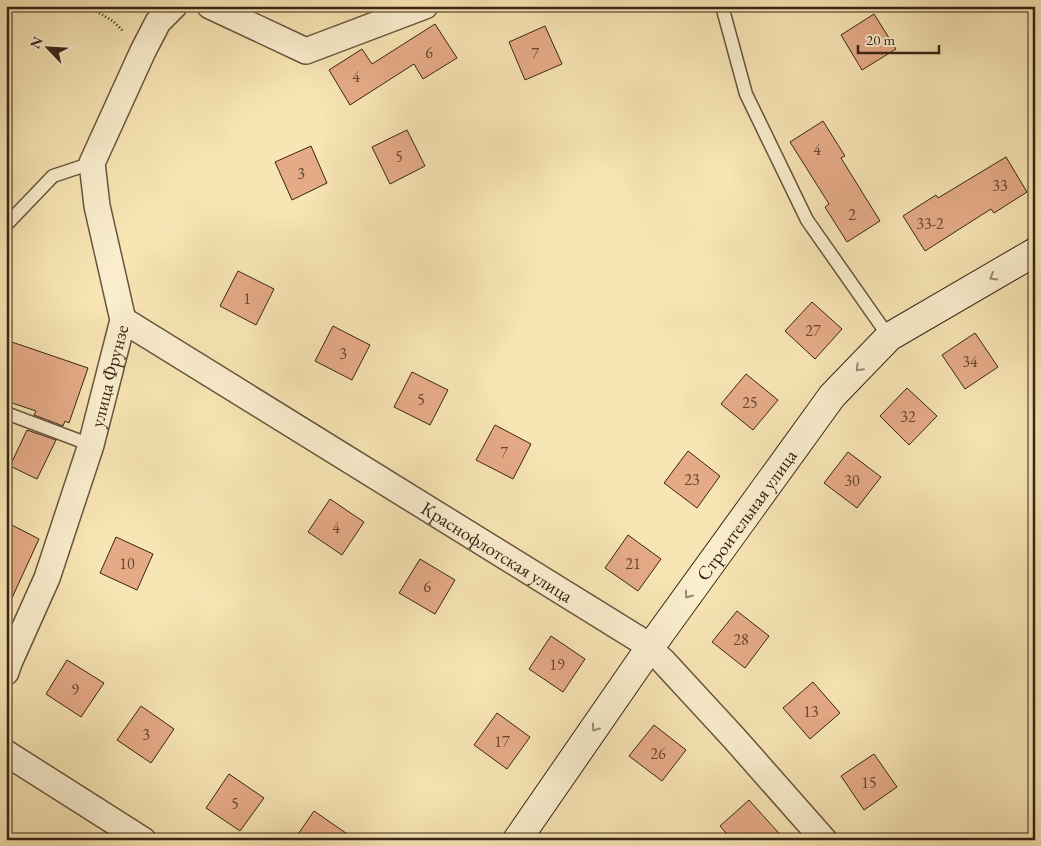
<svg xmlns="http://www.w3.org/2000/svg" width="1041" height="846" viewBox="0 0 1041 846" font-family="'EB Garamond',serif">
<rect width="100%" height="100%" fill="#f8e5b4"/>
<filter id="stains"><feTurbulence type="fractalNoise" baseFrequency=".004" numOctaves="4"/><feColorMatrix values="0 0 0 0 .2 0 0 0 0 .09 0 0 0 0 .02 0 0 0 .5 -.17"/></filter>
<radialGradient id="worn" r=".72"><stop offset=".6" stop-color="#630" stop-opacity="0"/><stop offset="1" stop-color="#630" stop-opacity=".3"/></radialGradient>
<g fill="#e5ab87" stroke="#382515">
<polygon points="874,14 896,49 862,70 841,35"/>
<polygon points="435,24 457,58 423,79 414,64 350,105 329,70 362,49 372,64"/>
<polygon points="545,26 562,64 525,80 509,42"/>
<polygon points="823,121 845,156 841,158 880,221 847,242 825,207 829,204 790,142"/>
<polygon points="407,130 425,166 390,184 372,147"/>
<polygon points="311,146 327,183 292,200 275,162"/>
<polygon points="1006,157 1027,192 994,213 991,209 925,251 903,216 936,195 938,198"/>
<polygon points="238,271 274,289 256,325 220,306"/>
<polygon points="812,302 842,329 815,359 785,331"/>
<polygon points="333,326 370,345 352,380 315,361"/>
<polygon points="975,333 998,367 965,389 942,355"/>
<polygon points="6,340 88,368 69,423 65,421 63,426 34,415 36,411 6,401"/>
<polygon points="412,372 448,390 430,425 394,407"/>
<polygon points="746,374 778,400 753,430 721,404"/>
<polygon points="907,388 937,416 909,445 880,416"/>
<polygon points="495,425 531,444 513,479 476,460"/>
<polygon points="27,430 56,440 37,479 10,466"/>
<polygon points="688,451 720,476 697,508 664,483"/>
<polygon points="848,452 881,477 857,508 824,483"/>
<polygon points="330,499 364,522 342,555 308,532"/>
<polygon points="6,522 39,539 6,611"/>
<polygon points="628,535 661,559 638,591 605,568"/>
<polygon points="116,537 153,554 137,590 100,573"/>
<polygon points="420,559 455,580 435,614 399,593"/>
<polygon points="737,611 769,636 745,668 712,642"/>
<polygon points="551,636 585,659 563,692 529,669"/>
<polygon points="67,660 104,683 81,717 46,694"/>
<polygon points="813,682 840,713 810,739 783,708"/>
<polygon points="141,706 174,729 151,763 117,740"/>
<polygon points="497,713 530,737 507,769 474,745"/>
<polygon points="654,725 686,750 662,781 629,756"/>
<polygon points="874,754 897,787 864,810 841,776"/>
<polygon points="229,774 264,798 240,831 206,808"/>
<polygon points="749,800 785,840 732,840 720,826"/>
<polygon points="314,811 356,840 294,840"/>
</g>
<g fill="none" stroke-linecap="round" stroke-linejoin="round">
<defs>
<g id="lane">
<polyline points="722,6 746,94 807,220 889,337"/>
<polyline points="6,225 53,176 92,163"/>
<polyline points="6,413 91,445"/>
</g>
<g id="street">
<polyline points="210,6 306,51 425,6"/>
<path id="s1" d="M123 320 640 640 663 661 734 738 824 840"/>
<path id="s2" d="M6 672 9 663 47 578 91 445 123 320 97 206 92 163 143 51 158 22 174 6"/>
<polyline points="6,753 143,840"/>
</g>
<g id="secondary">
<path id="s3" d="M517 840 649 649 832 396 889 337 1035 252"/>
</g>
</defs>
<use href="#lane" stroke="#68553d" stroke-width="15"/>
<use href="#street" stroke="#68553d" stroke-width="28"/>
<use href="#secondary" stroke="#382515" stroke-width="30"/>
<polyline stroke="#382515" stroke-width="3" stroke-dasharray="1 2.5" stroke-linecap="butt" points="87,6 113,21 123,31"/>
<use href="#lane" stroke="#faeece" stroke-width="12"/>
<use href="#street" stroke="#faeece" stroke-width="25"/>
<use href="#secondary" stroke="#faeece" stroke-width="28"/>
</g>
<defs><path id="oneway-chevron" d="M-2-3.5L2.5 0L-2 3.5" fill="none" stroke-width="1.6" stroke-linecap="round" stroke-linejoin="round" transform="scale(1.25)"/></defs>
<g stroke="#998a72">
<use href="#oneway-chevron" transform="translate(993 277) rotate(150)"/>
<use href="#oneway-chevron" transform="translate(859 368) rotate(134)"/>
<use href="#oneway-chevron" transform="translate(688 595) rotate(126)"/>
<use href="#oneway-chevron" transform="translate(595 728) rotate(125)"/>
</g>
<g text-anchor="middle" stroke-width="4" stroke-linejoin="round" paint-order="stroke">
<g font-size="16" fill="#634632">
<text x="429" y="58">6</text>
<text x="535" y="59">7</text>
<text x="356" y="82">4</text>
<text x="817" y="155">4</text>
<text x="399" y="162">5</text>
<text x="301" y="179">3</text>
<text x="1000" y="191">33</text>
<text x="852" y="220">2</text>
<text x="930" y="229">33-2</text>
<text x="247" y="304">1</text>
<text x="813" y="336">27</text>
<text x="343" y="359">3</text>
<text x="970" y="367">34</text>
<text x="421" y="405">5</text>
<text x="750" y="408">25</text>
<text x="908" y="422">32</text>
<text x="504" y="458">7</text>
<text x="692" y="485">23</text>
<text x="852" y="486">30</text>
<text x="336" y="533">4</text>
<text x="127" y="569">10</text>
<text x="633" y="569">21</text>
<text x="427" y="592">6</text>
<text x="741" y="645">28</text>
<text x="557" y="670">19</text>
<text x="75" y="695">9</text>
<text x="811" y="717">13</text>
<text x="146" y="740">3</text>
<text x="502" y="747">17</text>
<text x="658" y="759">26</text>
<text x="869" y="788">15</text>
<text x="235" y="809">5</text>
</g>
<g font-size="19" fill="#382515" stroke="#faeece">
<text dy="7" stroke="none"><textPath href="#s2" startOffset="314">улица Фрунзе</textPath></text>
<text dy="7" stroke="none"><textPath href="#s3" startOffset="398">Строительная улица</textPath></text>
<text dy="7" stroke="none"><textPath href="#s1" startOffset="440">Краснофлотская улица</textPath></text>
</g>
</g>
<rect width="1041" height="846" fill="none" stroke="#f8e5b4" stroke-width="25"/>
<rect x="8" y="8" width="1026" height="831" fill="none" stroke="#382515" stroke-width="2.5"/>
<rect x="12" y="12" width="1016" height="821" fill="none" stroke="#382515"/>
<g transform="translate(48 48) rotate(295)" stroke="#faeece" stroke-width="4" paint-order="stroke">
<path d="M0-4L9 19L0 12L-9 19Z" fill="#382515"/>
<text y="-8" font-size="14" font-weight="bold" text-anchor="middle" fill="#382515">N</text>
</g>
<path d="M858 45v8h81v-8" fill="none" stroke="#382515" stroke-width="2.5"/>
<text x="866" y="45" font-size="15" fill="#382515" stroke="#faeece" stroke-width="4" paint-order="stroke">20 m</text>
<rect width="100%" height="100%" filter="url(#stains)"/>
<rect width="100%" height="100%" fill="url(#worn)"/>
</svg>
